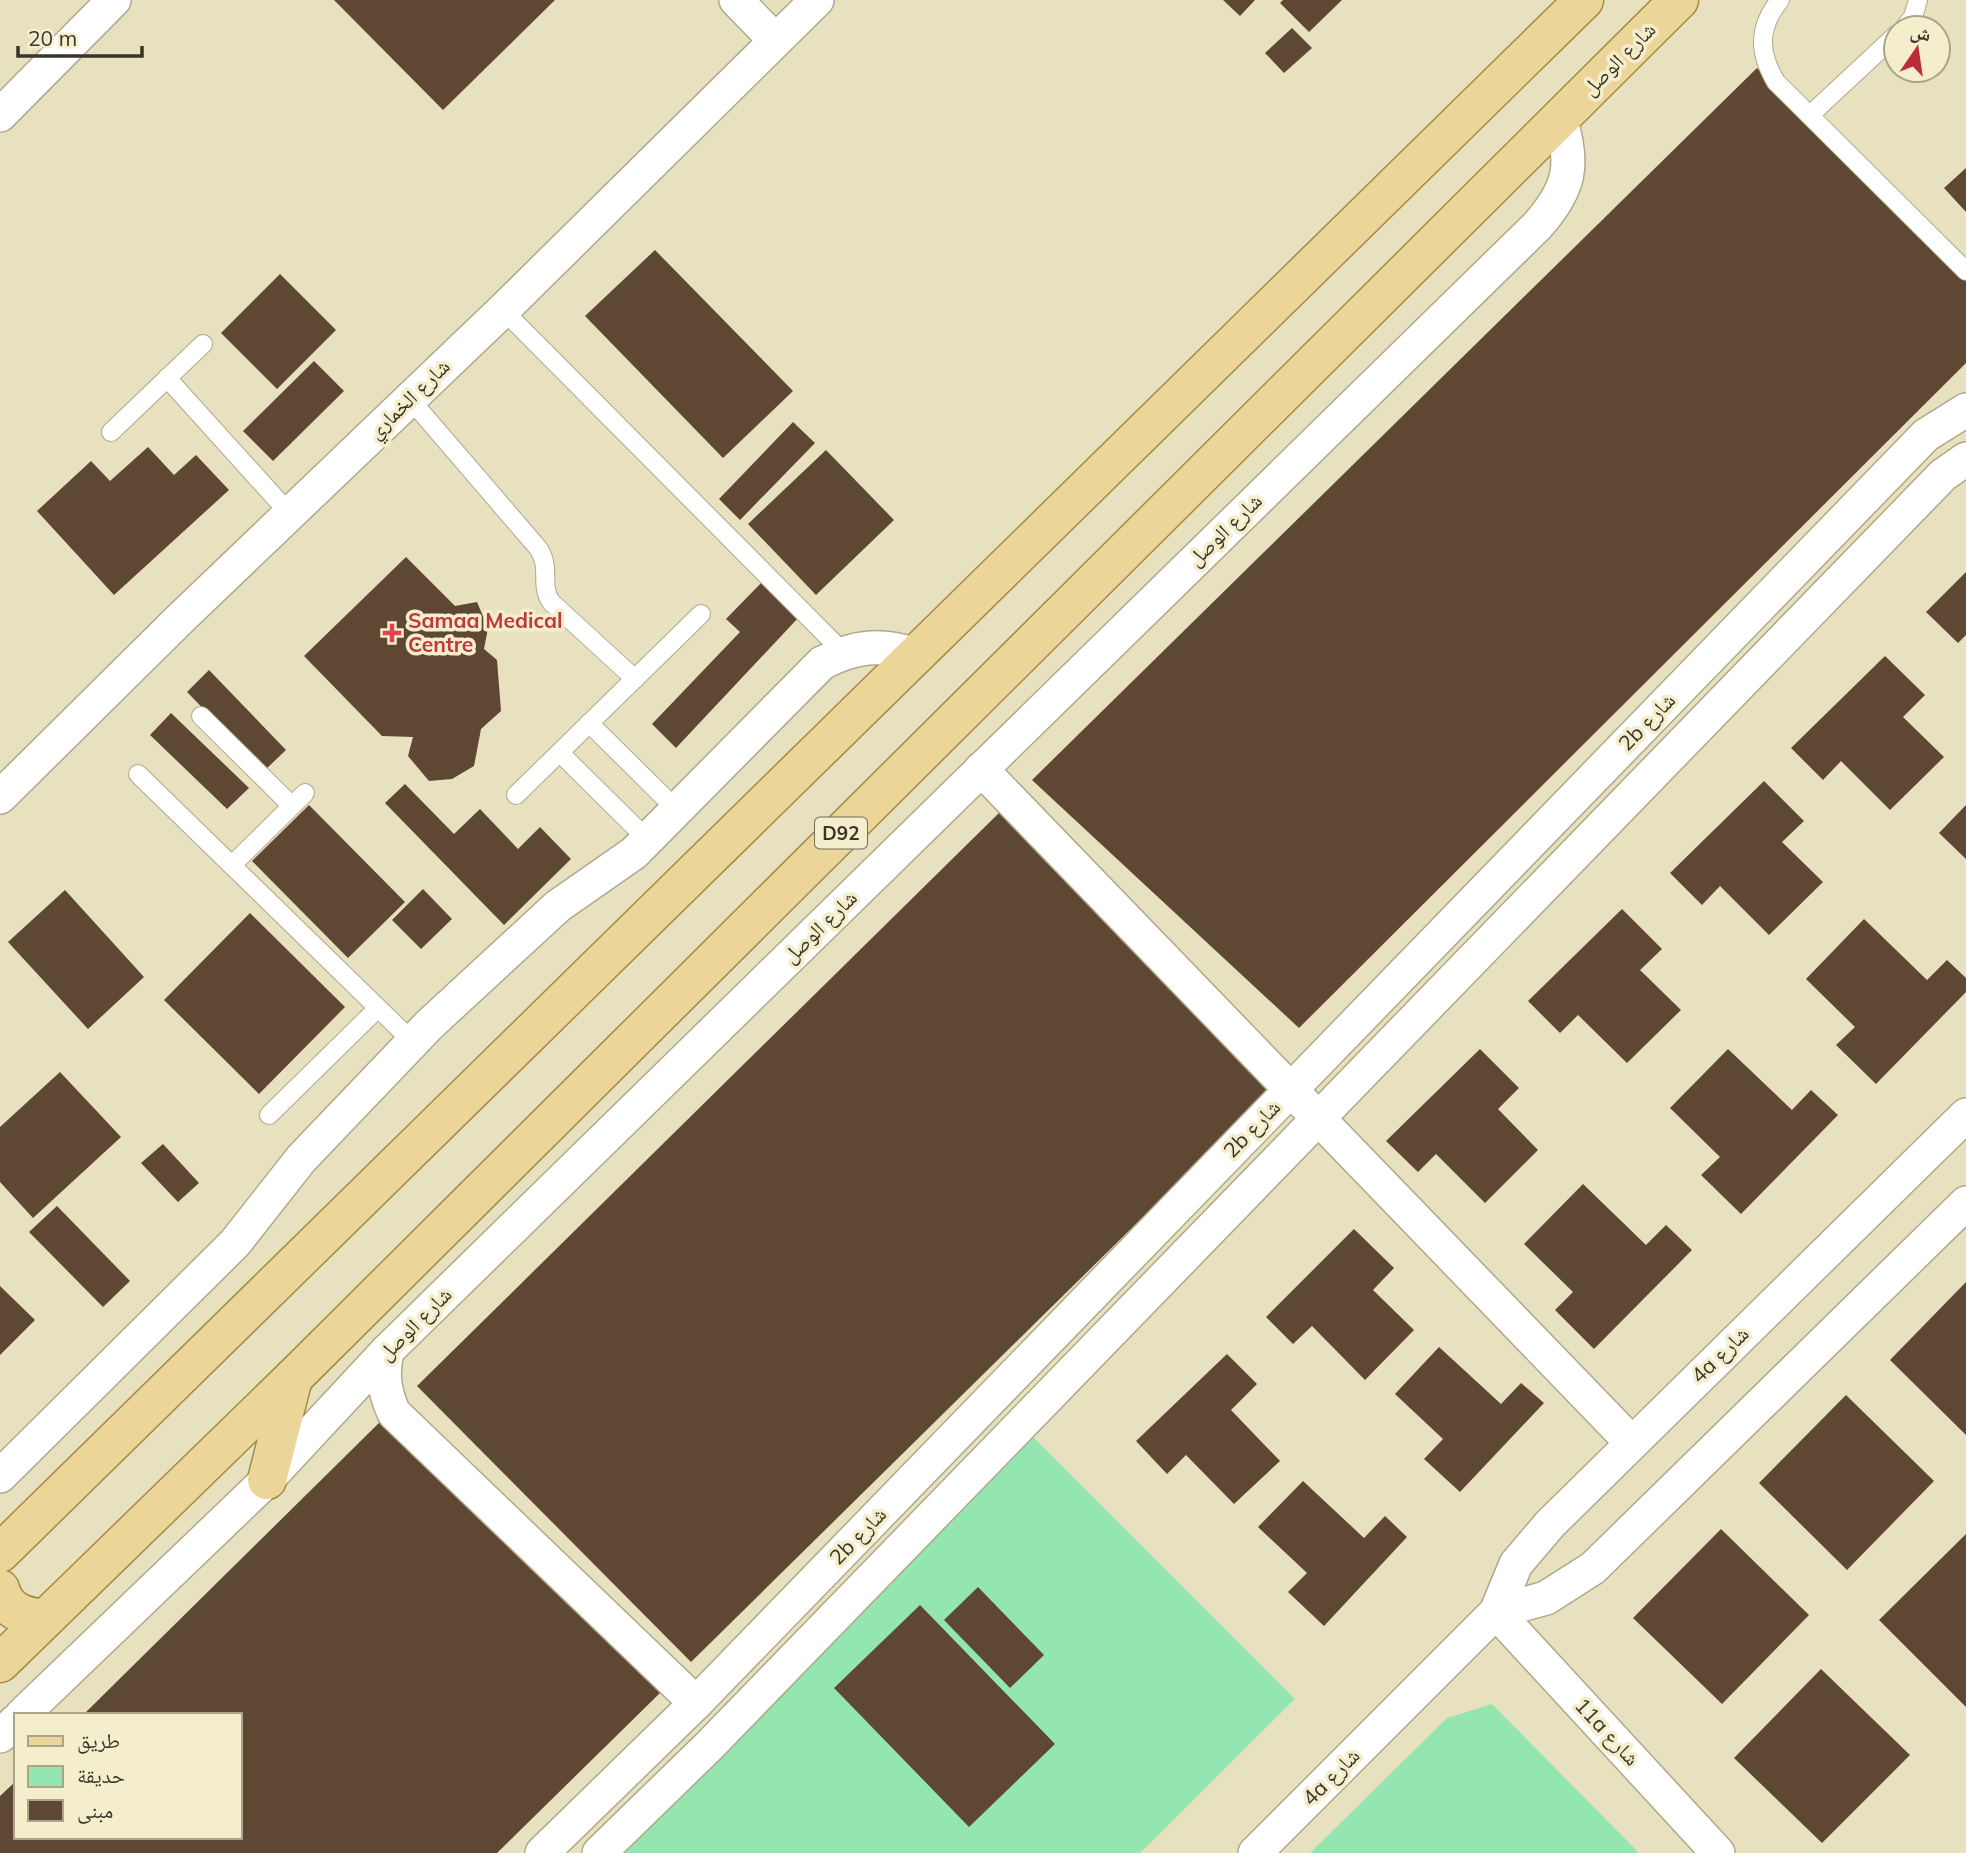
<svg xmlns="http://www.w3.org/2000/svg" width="1966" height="1853" viewBox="0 0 1966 1853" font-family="Mulish,'Noto Naskh Arabic',sans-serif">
<rect width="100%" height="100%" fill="#e8e1c0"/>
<g fill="#94e6b1">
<polygon points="1031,1435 1295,1699 1140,1853 610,1853"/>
<polygon points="1492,1704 1639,1853 1310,1853 1447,1718"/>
</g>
<g fill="#5e4733">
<polygon points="334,0 555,0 443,110"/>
<polygon points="1223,0 1255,0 1240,16"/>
<polygon points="1283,0 1342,0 1309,32 1280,3"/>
<polygon points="1292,28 1312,48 1284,73 1265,53"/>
<polygon points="1757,68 1966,279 1966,363 1299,1028 1032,780"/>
<polygon points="1966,168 1966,212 1944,188"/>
<polygon points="655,250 793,391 723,458 585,316"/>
<polygon points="280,274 336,330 277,389 221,333"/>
<polygon points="314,361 344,391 273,461 243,431"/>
<polygon points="793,422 815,443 740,520 719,499"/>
<polygon points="148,447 174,475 196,455 229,490 114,595 37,511 91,461 110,481"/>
<polygon points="826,450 894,520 816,595 748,524"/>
<polygon points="406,557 455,606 477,602 488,628 484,649 497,660 501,711 481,729 474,766 452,779 429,781 408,756 413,737 382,736 304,656"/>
<polygon points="1966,572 1966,635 1958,643 1926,612"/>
<polygon points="762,582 799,617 676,748 652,724 740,632 726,619"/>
<polygon points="1885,656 1925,695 1903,717 1944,757 1890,810 1841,761 1823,780 1791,748"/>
<polygon points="209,670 286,750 264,771 187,692"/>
<polygon points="171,713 249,788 227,809 150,735"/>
<polygon points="1764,781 1804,821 1782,842 1823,882 1769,935 1720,886 1702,905 1670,873"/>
<polygon points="405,784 454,834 480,809 518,849 540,827 571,859 504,925 385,803"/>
<polygon points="309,805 405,902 348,958 252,861"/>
<polygon points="1966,805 1966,859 1939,833"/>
<polygon points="1001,811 1275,1087 691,1662 417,1386"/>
<polygon points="423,889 452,919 421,949 392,920"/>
<polygon points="65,890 144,977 88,1029 8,942"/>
<polygon points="1622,909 1662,949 1640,970 1681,1010 1627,1063 1578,1015 1560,1033 1528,1001"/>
<polygon points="250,913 345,1007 259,1094 164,1000"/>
<polygon points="1864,919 1927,980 1947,960 1966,978 1966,992 1876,1084 1836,1045 1855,1027 1806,979"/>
<polygon points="1480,1049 1519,1088 1498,1109 1538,1150 1485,1203 1436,1154 1418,1172 1386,1141"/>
<polygon points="1728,1049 1792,1110 1811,1090 1838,1115 1741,1214 1701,1175 1720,1157 1670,1108"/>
<polygon points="60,1072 121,1137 33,1218 0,1182 0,1127"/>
<polygon points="163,1144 199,1183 178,1202 141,1163"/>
<polygon points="1583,1184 1646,1245 1666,1225 1692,1250 1594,1349 1555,1310 1573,1292 1524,1244"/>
<polygon points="57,1206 130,1281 103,1307 29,1232"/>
<polygon points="1354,1229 1394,1268 1373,1290 1414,1330 1365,1380 1312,1326 1293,1344 1266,1317"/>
<polygon points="1966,1282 1966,1435 1890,1360"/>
<polygon points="0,1286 35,1320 0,1355"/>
<polygon points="1439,1347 1501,1404 1521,1383 1544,1403 1460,1492 1424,1459 1443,1439 1395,1394"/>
<polygon points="1227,1354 1257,1384 1231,1410 1280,1461 1234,1504 1186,1455 1167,1474 1136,1441"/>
<polygon points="1846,1395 1934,1481 1847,1570 1759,1483"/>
<polygon points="384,1418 660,1693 497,1853 0,1853 0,1796 16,1781 16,1837 240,1837 240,1715 83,1715"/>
<polygon points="1303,1481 1364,1538 1385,1516 1407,1537 1324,1626 1288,1592 1307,1573 1258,1527"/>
<polygon points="1721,1529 1809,1615 1722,1704 1633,1618"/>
<polygon points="1966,1534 1966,1707 1879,1620"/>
<polygon points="978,1587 1044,1655 1010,1688 944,1620"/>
<polygon points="920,1605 1055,1744 969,1827 834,1688"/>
<polygon points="1821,1669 1910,1755 1822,1843 1734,1758"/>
</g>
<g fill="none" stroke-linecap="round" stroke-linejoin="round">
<defs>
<g id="service">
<path d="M1780 0C1758 27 1758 52 1776 82L1966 271"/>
<polyline points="1904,28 1913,17 1918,0"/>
<polyline points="1810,115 1896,35"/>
<polyline points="503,310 843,652"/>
<polyline points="167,378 289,513"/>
<path d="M410 399 538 548C552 568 539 584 551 602L635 679"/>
<polyline points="111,432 203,344"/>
<polyline points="201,716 292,806"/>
<polyline points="589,723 677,810"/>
<polyline points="560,753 648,840"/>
<polyline points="138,774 413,1042"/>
<polyline points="516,795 701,614"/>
<polyline points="232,865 305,793"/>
<polyline points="269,1115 378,1008"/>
</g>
<g id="minor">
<polyline points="736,0 775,40"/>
<polyline points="0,115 114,0"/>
<polyline points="981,769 1631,1442"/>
<polyline points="0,797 181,618 503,310 817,0"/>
<path d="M387 1351C382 1375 384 1391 394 1413L696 1703"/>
<path d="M0 1476 235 1243 301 1159 429 1025 558 906 634 853 822 663C855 646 880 643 916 655"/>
<polyline points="1496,1612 1546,1598 1593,1568 1966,1203"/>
<polyline points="1496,1612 1718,1853"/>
<path d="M22 1715 267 1480 387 1351 1537 226C1570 189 1575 165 1560 118"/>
<polyline points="0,1736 16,1721"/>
<polyline points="542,1853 696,1703 1926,435 1966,410"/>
<polyline points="599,1853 709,1746 1943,475 1966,459"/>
<polyline points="1255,1853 1496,1612 1516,1564 1550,1524 1966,1115"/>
</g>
<g id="primary">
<polyline points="267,1480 293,1378"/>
<polyline points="0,1553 1584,0"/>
<path d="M0 1589C6 1611 25 1618 46 1618"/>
<polyline points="0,1663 293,1378 1679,0"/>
</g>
</defs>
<use href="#service" stroke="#afa989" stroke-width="20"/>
<use href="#minor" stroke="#afa989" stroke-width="36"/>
<use href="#primary" stroke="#a48b44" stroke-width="41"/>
<use href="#service" stroke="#fff" stroke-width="18"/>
<use href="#minor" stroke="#fff" stroke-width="33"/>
<use href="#primary" stroke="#ebd598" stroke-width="38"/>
</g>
<path fill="#e0444e" stroke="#f5eecd" stroke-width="2.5" d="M388.5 622.5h7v7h7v7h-7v7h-7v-7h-7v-7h7z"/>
<g text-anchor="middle" stroke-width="7" stroke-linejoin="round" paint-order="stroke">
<rect fill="#f5eecd" stroke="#716d5a" stroke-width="2" x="815" y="817.5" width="52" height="31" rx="5"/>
<g font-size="19" font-weight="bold" fill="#393629">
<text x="841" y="840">D92</text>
</g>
<g font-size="21" fill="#393629" stroke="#f5eecd">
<text transform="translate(1619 59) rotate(-45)" y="7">شارع الوصل</text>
<text transform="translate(409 399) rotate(-44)" y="7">شارع الخماري</text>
<text transform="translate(1225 530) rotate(-44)" y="7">شارع الوصل</text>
<text transform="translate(1647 722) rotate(-46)" y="7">2b شارع</text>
<text transform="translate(820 927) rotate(-44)" y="7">شارع الوصل</text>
<text transform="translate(1252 1129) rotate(-46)" y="7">2b شارع</text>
<text transform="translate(415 1324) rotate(-45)" y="7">شارع الوصل</text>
<text transform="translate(1720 1355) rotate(-44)" y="7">4a شارع</text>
<text transform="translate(858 1536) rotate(-46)" y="7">2b شارع</text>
<text transform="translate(1607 1732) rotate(47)" y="7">11a شارع</text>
<text transform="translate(1331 1777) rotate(-45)" y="7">4a شارع</text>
</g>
<g font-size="21" font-weight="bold" fill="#be3a42" stroke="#f5eecd" text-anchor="start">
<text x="408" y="628">Samaa Medical<tspan x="408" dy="24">Centre</tspan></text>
</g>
</g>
<rect x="14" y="1713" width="228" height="126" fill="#f5eecd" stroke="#aaa48b" stroke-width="2"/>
<rect x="28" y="1736" width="35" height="10" fill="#ebd598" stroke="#aaa48b" stroke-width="2"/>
<text x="77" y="1748" font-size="21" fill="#393629">طريق</text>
<rect x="28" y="1766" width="35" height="21" fill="#94e6b1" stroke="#aaa48b" stroke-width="2"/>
<text x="77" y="1783" font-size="21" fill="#393629">حديقة</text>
<rect x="28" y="1800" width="35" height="21" fill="#5e4733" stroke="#aaa48b" stroke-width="2"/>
<text x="77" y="1818" font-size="21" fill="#393629">مبنى</text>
<g transform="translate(1917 49) rotate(13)"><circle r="33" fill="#f5eecd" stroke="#aaa48b" stroke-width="2"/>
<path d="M0-5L12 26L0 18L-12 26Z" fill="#bc2b3c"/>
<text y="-10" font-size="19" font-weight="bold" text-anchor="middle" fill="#393629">ش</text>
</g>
<path d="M18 46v10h124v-10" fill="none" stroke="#393629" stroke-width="3.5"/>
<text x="28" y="46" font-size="21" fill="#393629" stroke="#f5eecd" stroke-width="5" paint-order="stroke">20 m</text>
</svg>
